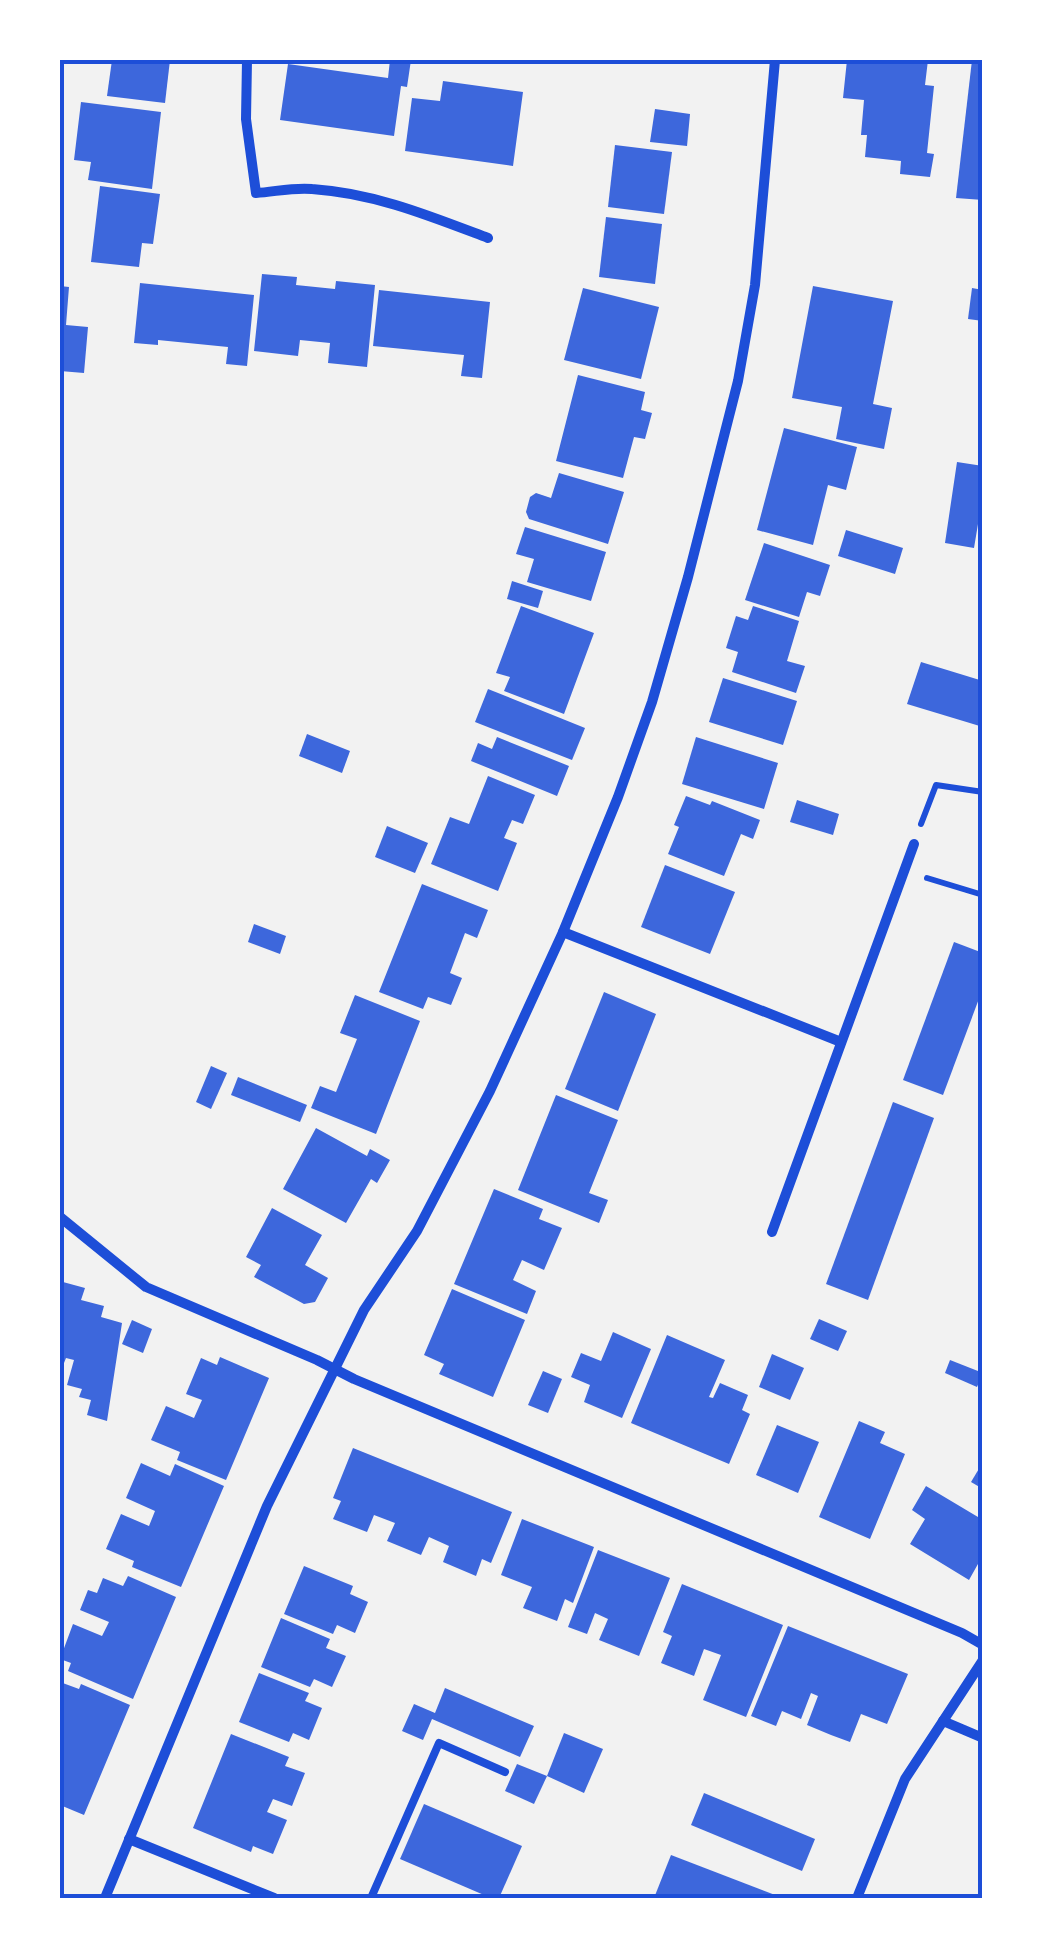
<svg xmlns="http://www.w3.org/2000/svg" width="1043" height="1958" viewBox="0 0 1043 1958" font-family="Commissioner,sans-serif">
<rect width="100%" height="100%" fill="#f2f2f2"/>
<g fill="#3d67dc">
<polygon points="112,60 170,60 165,103 107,96"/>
<polygon points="390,60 411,60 407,87 401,86 394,136 280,120 288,64 388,78"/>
<polygon points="847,60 928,60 925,85 934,86 927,153 934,154 930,177 900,174 901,161 865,157 867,135 861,135 864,100 843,98"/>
<polygon points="972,60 983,60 983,200 956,198"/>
<polygon points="443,81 523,92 513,166 405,151 412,98 440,101"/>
<polygon points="81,102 161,112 152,189 88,180 91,162 74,160"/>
<polygon points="655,109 690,114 687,146 650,142"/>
<polygon points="615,145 672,152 664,214 608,207"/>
<polygon points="100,186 160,194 153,244 142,243 139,267 91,262"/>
<polygon points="606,217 662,224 655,284 599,277"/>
<polygon points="262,274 297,277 296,285 335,289 336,281 375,285 367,367 328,363 330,343 300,340 298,356 254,351"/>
<polygon points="140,283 254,295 247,366 226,364 228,347 158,340 158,345 134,343"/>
<polygon points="60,286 69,287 66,325 88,327 84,373 60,371"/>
<polygon points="813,286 893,301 873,404 892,408 884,449 836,439 842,407 792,398"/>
<polygon points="583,288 659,307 641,379 564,360"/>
<polygon points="972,288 983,290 983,321 968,319"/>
<polygon points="379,290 490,302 482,378 461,376 464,355 373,346"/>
<polygon points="578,375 645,392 641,410 652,413 645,439 634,437 623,478 556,461"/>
<polygon points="784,428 857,447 846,490 828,485 813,545 757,530"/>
<polygon points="957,462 983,466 983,525 978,524 974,548 945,543"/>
<polygon points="559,473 624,492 608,544 529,519 526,512 530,497 536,493 551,498"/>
<polygon points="525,527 606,552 591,601 527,582 534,559 516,554"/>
<polygon points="846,530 903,548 895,574 838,556"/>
<polygon points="764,543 830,565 820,596 807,592 799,617 745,600"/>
<polygon points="512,581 543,591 538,608 507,599"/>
<polygon points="521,606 594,633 564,714 504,691 510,677 496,673"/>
<polygon points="753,606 799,621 787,661 805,666 796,693 732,672 738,652 726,648 736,616 748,620"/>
<polygon points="921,662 983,681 983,727 907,704"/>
<polygon points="723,678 797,701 783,745 709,722"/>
<polygon points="488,689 585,728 572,760 475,722"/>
<polygon points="307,734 350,751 342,773 299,756"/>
<polygon points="497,737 569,766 557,796 471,761 478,743 492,749"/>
<polygon points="696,737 778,763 764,809 682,784"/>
<polygon points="488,776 535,795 523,824 512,820 504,838 517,843 498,891 431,864 450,817 469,824"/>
<polygon points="686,796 710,805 712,801 760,820 753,839 741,834 724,876 668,854 679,827 674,825"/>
<polygon points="797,800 839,814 833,835 790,822"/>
<polygon points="387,826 428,843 415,873 375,857"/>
<polygon points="665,865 735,892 710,954 641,927"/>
<polygon points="422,884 488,910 477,938 465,933 450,973 462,978 451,1005 428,997 423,1009 379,992"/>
<polygon points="254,924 286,936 280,954 248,942"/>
<polygon points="954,942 983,953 983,988 943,1095 903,1080"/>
<polygon points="604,992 656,1014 618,1111 565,1089"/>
<polygon points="355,995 420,1021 376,1134 311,1108 320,1086 336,1092 357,1039 340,1033"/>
<polygon points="211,1066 227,1073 211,1109 196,1102"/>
<polygon points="238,1077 307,1105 300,1122 231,1095"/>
<polygon points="556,1095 618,1120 589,1193 608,1200 599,1223 518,1190"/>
<polygon points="893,1102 934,1118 868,1300 826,1284"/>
<polygon points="316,1128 367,1156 370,1149 390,1160 377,1183 371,1179 346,1223 283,1189"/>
<polygon points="494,1189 543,1209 539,1219 562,1228 544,1270 522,1260 513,1280 536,1291 527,1314 454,1284"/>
<polygon points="272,1208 322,1235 305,1265 328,1278 315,1302 304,1304 254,1277 261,1265 246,1257"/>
<polygon points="63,1282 85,1288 81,1300 104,1306 101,1317 122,1323 107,1421 87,1415 91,1400 79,1397 82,1389 67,1385 74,1360 66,1358 60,1373 60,1293"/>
<polygon points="452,1289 525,1320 493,1397 439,1374 444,1364 424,1355"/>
<polygon points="819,1319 847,1331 838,1351 810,1339"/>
<polygon points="132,1320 152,1329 143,1353 122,1344"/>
<polygon points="613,1332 651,1349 622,1418 584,1402 590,1385 571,1377 581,1353 601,1361"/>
<polygon points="667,1335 725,1360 709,1397 713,1398 720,1383 748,1395 742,1410 750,1414 729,1464 631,1423"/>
<polygon points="772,1354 804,1368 790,1400 759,1387"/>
<polygon points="220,1357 269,1378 226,1480 177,1460 180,1452 151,1440 166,1406 194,1418 202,1400 186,1394 201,1358 217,1365"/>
<polygon points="950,1360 983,1373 977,1387 945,1373"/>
<polygon points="543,1371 562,1379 548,1413 528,1405"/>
<polygon points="859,1421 885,1432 880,1443 905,1454 870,1539 819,1517"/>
<polygon points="777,1425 819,1442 798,1493 756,1475"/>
<polygon points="353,1448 512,1512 491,1563 482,1559 476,1576 443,1562 449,1546 429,1537 421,1555 387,1541 395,1523 374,1515 367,1532 333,1519 341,1501 333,1498"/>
<polygon points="983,1462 983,1489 971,1482"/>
<polygon points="141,1463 170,1476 175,1464 224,1486 181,1587 132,1567 134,1561 106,1549 121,1514 149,1526 155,1511 126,1498"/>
<polygon points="926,1486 983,1520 983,1555 969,1580 910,1544 925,1519 912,1510"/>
<polygon points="522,1519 594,1547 573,1603 565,1599 557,1621 523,1608 532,1587 501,1575"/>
<polygon points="598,1550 670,1578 639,1656 599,1640 608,1619 595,1613 587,1634 568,1627"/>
<polygon points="304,1566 353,1586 350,1594 368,1602 355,1633 337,1625 333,1634 284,1614"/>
<polygon points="128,1576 176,1597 133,1699 68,1671 71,1663 60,1659 73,1624 102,1636 109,1622 80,1610 88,1590 97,1593 103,1578 123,1586"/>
<polygon points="682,1584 783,1625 746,1717 703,1700 721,1655 704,1649 694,1676 661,1663 672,1636 663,1632"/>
<polygon points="281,1618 330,1639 326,1648 346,1656 332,1687 314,1679 310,1687 261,1667"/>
<polygon points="788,1626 908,1674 887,1724 861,1714 850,1742 831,1735 807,1725 818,1696 811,1693 801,1719 782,1711 776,1726 751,1716"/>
<polygon points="259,1673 309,1693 305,1701 322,1708 309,1740 293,1733 289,1742 239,1722"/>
<polygon points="60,1682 79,1689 81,1684 130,1705 84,1815 60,1805"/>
<polygon points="445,1688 534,1726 520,1757 432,1719 423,1740 402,1731 414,1704 435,1713"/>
<polygon points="564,1733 603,1749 584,1793 547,1776"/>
<polygon points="231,1734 289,1757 285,1766 305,1773 292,1806 273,1799 267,1812 287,1820 273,1854 253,1846 251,1852 193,1828"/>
<polygon points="517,1764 547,1776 534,1804 505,1791"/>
<polygon points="704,1793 815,1839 802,1871 691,1825"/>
<polygon points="424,1804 522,1846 499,1898 491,1898 400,1859"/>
<polygon points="671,1855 783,1898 654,1898"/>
</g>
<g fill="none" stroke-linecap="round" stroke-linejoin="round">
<g stroke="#1d4ed8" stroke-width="6">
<polyline points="921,824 936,785 983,792"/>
<polyline points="927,878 983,895"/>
</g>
<polyline stroke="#1d4ed8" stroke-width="8" points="371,1898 439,1743 505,1772"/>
<g stroke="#1d4ed8" stroke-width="10">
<path d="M247 60 246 119 256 193C274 192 294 187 312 189 374 193 430 216 488 238"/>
<polyline points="563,932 841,1042"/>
<polyline points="60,1217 146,1287 317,1360 354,1379 962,1633 983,1645"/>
<polyline points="772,1232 914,844"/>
<polyline points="943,1721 983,1738"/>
<polyline points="129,1839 274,1898"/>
<polyline points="105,1898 267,1506 364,1310 417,1231 490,1091 563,932 618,797 652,702 688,577 738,381 755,285 775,60"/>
<polyline points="857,1898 905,1779 983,1660"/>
</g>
</g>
<rect width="1043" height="1958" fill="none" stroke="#ffffff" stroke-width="125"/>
<rect x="62" y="62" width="918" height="1834" fill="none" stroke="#1d4ed8" stroke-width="4"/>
</svg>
